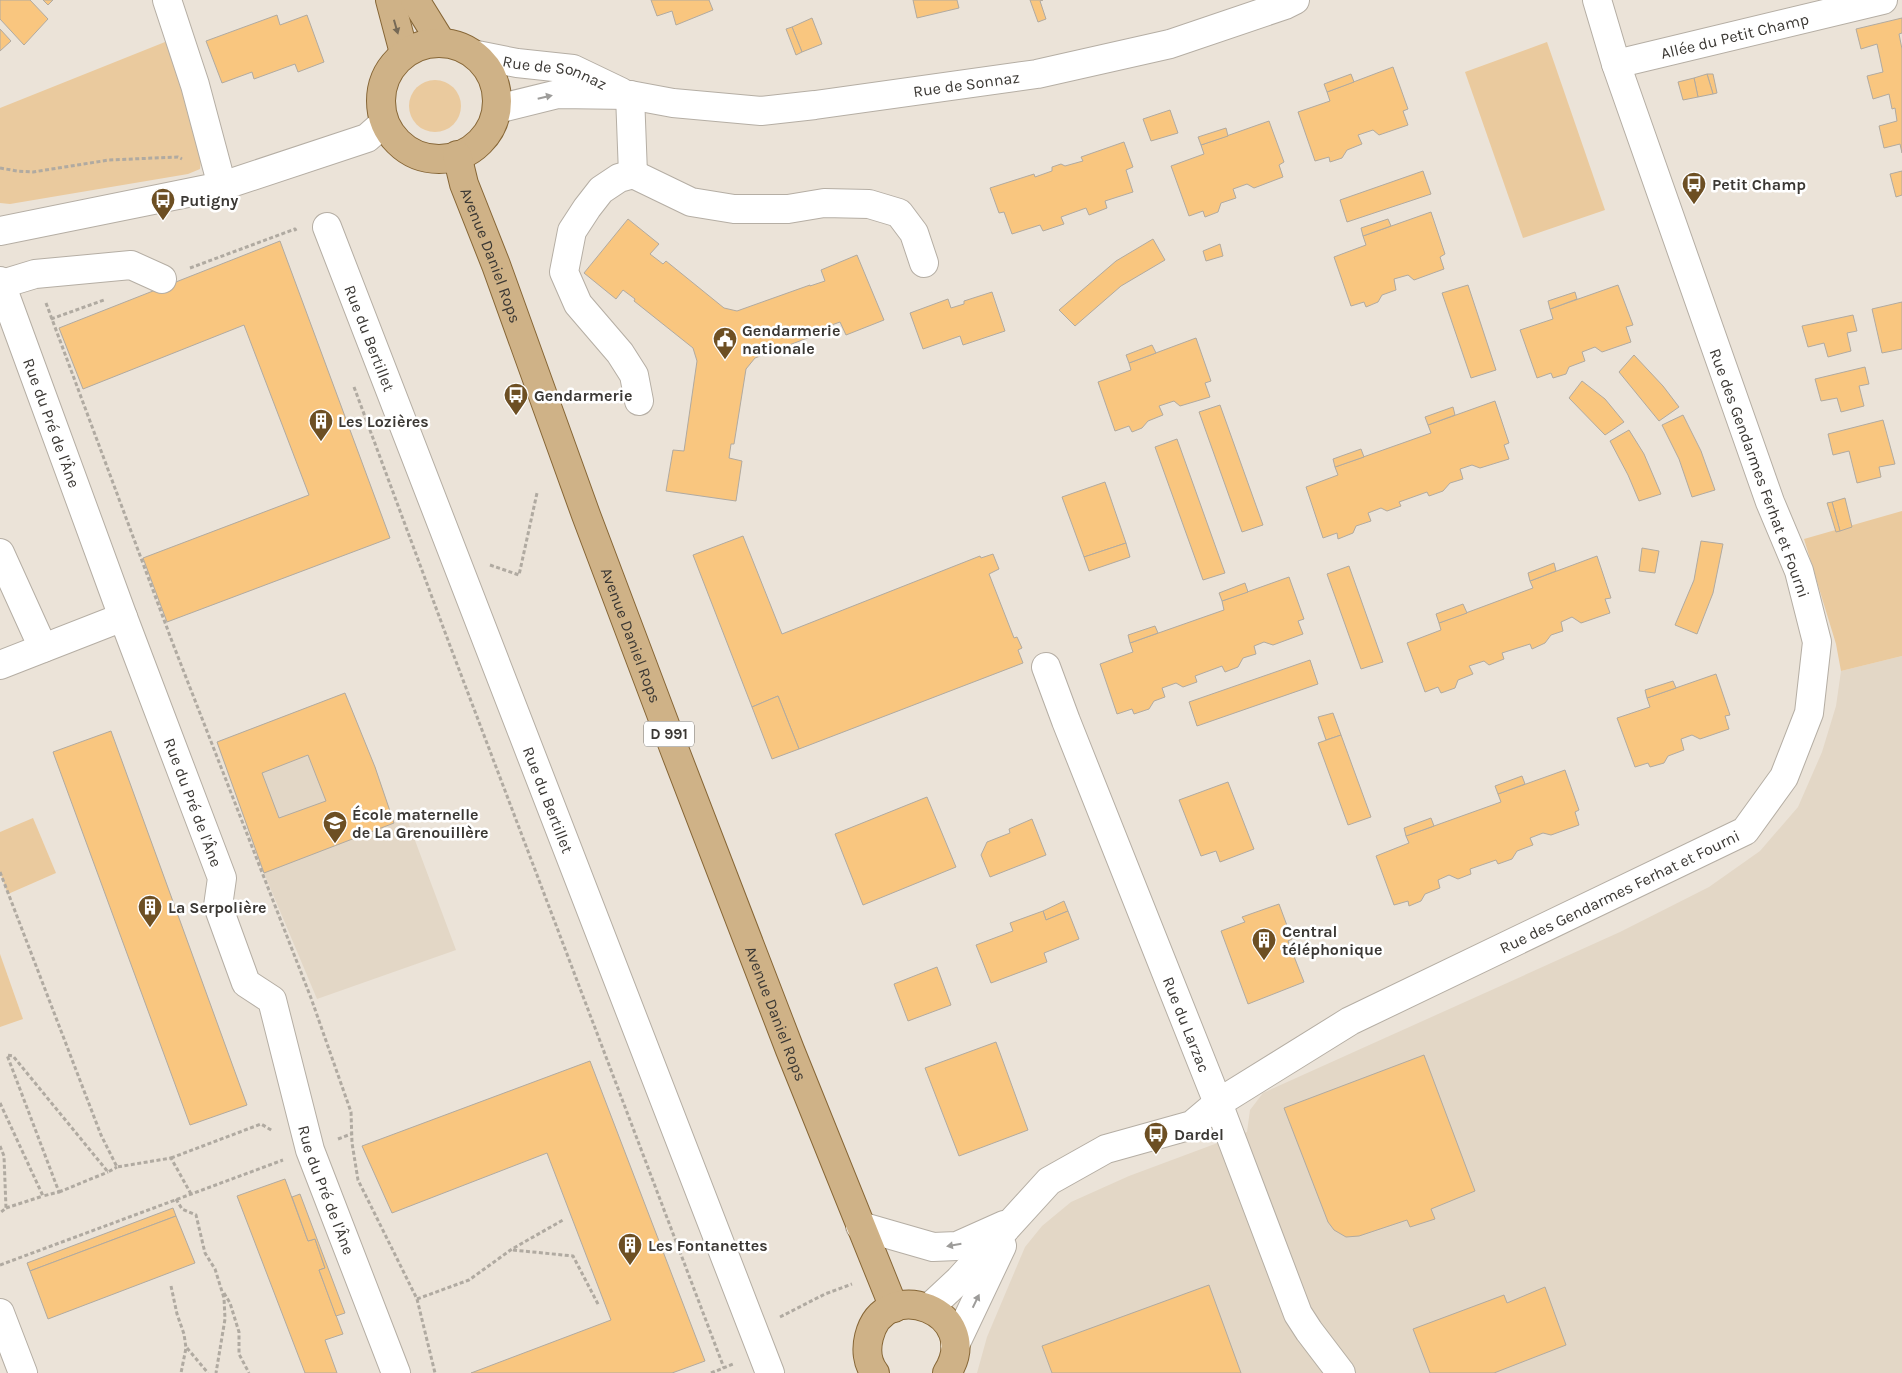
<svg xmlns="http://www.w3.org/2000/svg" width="1902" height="1373" viewBox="0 0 1902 1373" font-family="Karla,sans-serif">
<rect width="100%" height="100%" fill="#ebe3d8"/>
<g fill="#e3d7c6">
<polygon points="1902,656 1902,1373 977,1373 987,1337 1025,1247 1042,1226 1071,1202 1129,1176 1247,1132 1250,1110 1263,1093 1620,932 1709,887 1760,851 1798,807 1822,752 1836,706 1841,671"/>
<polygon points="345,693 375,767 394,823 407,819 456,950 317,999 264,873 217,742"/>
</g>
<g fill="#eaca9e">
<polygon points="170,40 201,160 200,169 188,174 10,204 0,203 0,108"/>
<polygon points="1547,42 1605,210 1523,238 1465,72"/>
<circle cx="435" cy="106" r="26"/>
<polygon points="1902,511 1902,656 1841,671 1836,644 1804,539"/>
<polygon points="33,818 56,873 8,894 0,872 0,832"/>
<polygon points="0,954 23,1019 0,1027"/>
</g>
<g fill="#f9c67f" stroke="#b1aaa0" fill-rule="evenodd">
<polygon points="0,0 30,0 48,19 24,45 0,19"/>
<polygon points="43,0 53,0 48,5"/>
<polygon points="651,0 709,0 713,10 676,25 672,11 657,16"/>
<polygon points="913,0 957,0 959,8 917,18"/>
<polygon points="1030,0 1043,0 1040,1 1046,19 1038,22"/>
<polygon points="277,15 280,25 307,15 324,62 298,72 295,64 254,79 252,72 222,83 206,41"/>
<polygon points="812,18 822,44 802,52 792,27"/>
<polygon points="1902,18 1902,33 1899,34 1902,49 1902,153 1900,144 1884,148 1879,126 1897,121 1895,108 1892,109 1889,94 1873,99 1867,76 1883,72 1877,44 1861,49 1856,29"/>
<polygon points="792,27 802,52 796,55 786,29"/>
<polygon points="0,29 11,41 0,51"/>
<polygon points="1393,67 1408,109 1403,111 1408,125 1379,135 1373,130 1358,135 1362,144 1347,150 1342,158 1330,162 1329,157 1315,161 1298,112 1330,101 1327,92"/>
<polygon points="1351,74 1354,82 1327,92 1324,84"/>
<polygon points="1707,74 1713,74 1717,93 1713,94"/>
<polygon points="1707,74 1713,94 1698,97 1694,78"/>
<polygon points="1694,78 1698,97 1683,100 1678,82"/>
<polygon points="1170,110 1178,133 1151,141 1143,119"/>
<polygon points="1269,121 1284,162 1279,165 1283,177 1254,188 1247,184 1233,189 1236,198 1221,203 1218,212 1205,217 1203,211 1189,216 1171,166 1204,154 1201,145"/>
<polygon points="1226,128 1228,136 1201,145 1198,137"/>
<polygon points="1124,142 1133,167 1126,170 1133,192 1105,201 1107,208 1089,215 1086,208 1061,217 1064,224 1043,231 1040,225 1012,234 1004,212 999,213 990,188 1034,174 1035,177 1052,171 1052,167 1061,164 1065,166 1083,161 1081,157"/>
<polygon points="1423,171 1431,194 1347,222 1340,200"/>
<polygon points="1902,171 1902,195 1896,197 1890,174"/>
<polygon points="1431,212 1445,254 1440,257 1444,269 1414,280 1408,275 1394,279 1396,290 1382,295 1378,302 1366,307 1364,302 1351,306 1334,257 1366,245 1363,236"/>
<polygon points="628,219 659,244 650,254 663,264 666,261 724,308 737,311 810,285 810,286 825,281 821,270 857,255 884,320 846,335 840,322 826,327 826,331 755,358 746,369 734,444 731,444 729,458 742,461 736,501 666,491 673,450 684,451 697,361 693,348 634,301 635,299 623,290 616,299 584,273"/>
<polygon points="1388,219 1391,226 1363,236 1361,228"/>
<polygon points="1153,239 1165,260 1121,286 1075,326 1059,310 1116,261"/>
<polygon points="280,241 390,538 167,622 143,558 309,495 244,325 83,389 59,328"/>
<polygon points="1220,244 1223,256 1206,261 1203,251"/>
<polygon points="1468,285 1496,370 1471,378 1442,293"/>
<polygon points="1618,285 1633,325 1626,327 1631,342 1602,352 1595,347 1582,352 1585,361 1569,367 1566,374 1553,378 1551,373 1537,378 1520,330 1553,319 1550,309"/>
<polygon points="992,292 1005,331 963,345 960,336 923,349 910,313 948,299 951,308 964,304 964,301"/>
<polygon points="1575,292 1577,299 1550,309 1548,301"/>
<polygon points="1902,302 1902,349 1882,353 1872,309"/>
<polygon points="1853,315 1857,331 1847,333 1851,351 1828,357 1824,343 1808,347 1802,326"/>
<polygon points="1196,338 1211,381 1205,383 1210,397 1180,406 1174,401 1159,406 1163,415 1148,421 1142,428 1132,432 1129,426 1115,431 1098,382 1131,370 1129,363"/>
<polygon points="1152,345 1156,353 1129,363 1126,355"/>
<polygon points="1634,355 1663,386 1679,407 1659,421 1619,372"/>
<polygon points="1865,367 1869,384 1859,386 1864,406 1841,412 1837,398 1821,401 1815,379"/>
<polygon points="1582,381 1605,399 1624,422 1605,435 1569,398"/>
<polygon points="1495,401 1509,443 1504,445 1509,459 1480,468 1472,465 1460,469 1463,479 1450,483 1443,491 1429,496 1427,492 1399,502 1401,506 1387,511 1381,508 1368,513 1371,521 1356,526 1353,533 1338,539 1337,533 1323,538 1306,487 1338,475 1335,467 1431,433 1428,425"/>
<polygon points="1220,405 1263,525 1242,532 1199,412"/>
<polygon points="1453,407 1455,415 1428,425 1425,417"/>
<polygon points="1683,415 1701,451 1715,490 1692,497 1679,459 1662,425"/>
<polygon points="1883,420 1895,464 1879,467 1881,477 1857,483 1849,451 1833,455 1828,434"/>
<polygon points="1629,430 1644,454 1661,494 1639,501 1628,475 1610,441"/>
<polygon points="1177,439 1225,573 1203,580 1155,447"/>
<polygon points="1361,449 1364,457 1335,467 1333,459"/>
<polygon points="1105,482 1126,543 1084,557 1062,497"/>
<polygon points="1845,498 1852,527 1840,531 1832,502"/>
<polygon points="1832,502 1840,531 1836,532 1827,503"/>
<polygon points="743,536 782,634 980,556 981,558 993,554 999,569 989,574 1014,638 1017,637 1022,648 1018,650 1023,663 799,749 778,696 752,707 693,555"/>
<polygon points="1701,541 1723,544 1713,593 1697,634 1675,625 1694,580"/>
<polygon points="1126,543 1130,557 1089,571 1084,557"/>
<polygon points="1642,548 1659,551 1655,573 1639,571"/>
<polygon points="1597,556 1611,598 1605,599 1610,613 1581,623 1572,617 1561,622 1563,631 1551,635 1545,643 1532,649 1530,644 1502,653 1504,659 1489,665 1484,661 1469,666 1473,674 1458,680 1455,688 1441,693 1438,687 1425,692 1407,643 1441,630 1439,623 1533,588 1530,581"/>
<polygon points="1554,563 1556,571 1530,581 1528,573"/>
<polygon points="1349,566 1383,662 1361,669 1327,574"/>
<polygon points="1289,577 1304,619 1298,621 1303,634 1273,645 1264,642 1254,646 1256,654 1243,658 1238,667 1225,672 1222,666 1195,676 1197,682 1183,687 1176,683 1162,688 1165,697 1154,701 1149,709 1134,714 1132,709 1117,714 1100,664 1133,652 1130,643 1224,610 1222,601"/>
<polygon points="1245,583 1248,592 1222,601 1219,593"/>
<polygon points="1463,604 1467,613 1439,623 1436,614"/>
<polygon points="1155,626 1158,633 1130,643 1128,635"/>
<polygon points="1310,660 1318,684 1197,726 1189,702"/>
<polygon points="1716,674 1730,715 1725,716 1729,729 1700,739 1692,735 1681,739 1684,750 1668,756 1664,763 1650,767 1648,763 1635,767 1617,718 1650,707 1647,698"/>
<polygon points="1673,681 1676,688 1647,698 1645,690"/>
<path d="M345 693 375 767 394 823 264 873 217 742ZM308 755 326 801 279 818 262 773Z"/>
<polygon points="778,696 799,749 772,759 752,707"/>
<polygon points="1333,713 1341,735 1326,740 1318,717"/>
<polygon points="111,731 247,1105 190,1125 53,752"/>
<polygon points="1341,735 1371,817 1348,825 1318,743"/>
<polygon points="1565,770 1579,810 1575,812 1579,825 1551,835 1543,833 1530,838 1533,845 1517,851 1512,859 1498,864 1496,860 1470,869 1471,874 1458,879 1449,875 1438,880 1440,888 1425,894 1421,901 1409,906 1408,901 1394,905 1376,856 1409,843 1406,836 1501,802 1498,794"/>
<polygon points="1522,776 1525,784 1498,794 1495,786"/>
<polygon points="1228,782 1254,849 1220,862 1216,851 1201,856 1179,800"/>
<polygon points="927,797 956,867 863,905 835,834"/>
<polygon points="1431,818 1434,826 1406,836 1404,828"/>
<polygon points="1032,819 1046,855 990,877 981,855 987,842 1010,833 1009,829"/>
<polygon points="1064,901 1068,911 1046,920 1043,911"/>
<polygon points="1279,904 1292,939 1288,941 1304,982 1248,1004 1221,931 1245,922 1242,917"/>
<polygon points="1043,911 1046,920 1068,911 1079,939 1044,953 1047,962 991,983 976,945 1013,931 1010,923"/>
<polygon points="937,967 951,1005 908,1021 894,984"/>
<polygon points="996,1042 1028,1130 959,1156 925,1068"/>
<polygon points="1424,1055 1475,1191 1431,1209 1435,1219 1410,1227 1407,1220 1359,1236 1346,1237 1334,1230 1328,1222 1284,1108"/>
<polygon points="590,1061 705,1361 672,1373 471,1373 611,1320 547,1153 392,1213 362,1146"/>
<polygon points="285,1179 308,1241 315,1239 325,1268 319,1270 343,1334 325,1340 337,1373 305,1373 237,1196"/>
<polygon points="300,1194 345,1313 336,1316 319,1270 325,1268 315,1239 308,1241 292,1197"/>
<polygon points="173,1208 176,1216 30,1271 27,1263"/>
<polygon points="176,1216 195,1263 48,1319 30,1271"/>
<polygon points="1209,1285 1241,1373 1052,1373 1042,1346"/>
<polygon points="1545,1287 1566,1345 1494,1373 1430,1373 1413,1329 1504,1295 1507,1303"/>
</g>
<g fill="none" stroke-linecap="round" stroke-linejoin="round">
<defs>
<g id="minor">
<polyline points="167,0 195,85 222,186"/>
<path id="s1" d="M477 55 517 63 573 69 621 92"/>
<path id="s2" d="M1616 64 1883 0"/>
<polyline points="630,95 633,174"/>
<path id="s3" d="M497 109 558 94 630 95 673 103 761 111 815 105 1037 74 1170 44 1285 5 1295 0"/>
<path id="s4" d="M327 227 770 1373"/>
<polyline points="0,231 222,186 367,138 384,123"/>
<path id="s5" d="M0 281 123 617 222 878 218 906 246 983 272 1000 310 1150 396 1373"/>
<polyline points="2,284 35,274 131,265 162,279"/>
<polyline points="639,401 634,375 620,353 578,304 564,272 572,231 587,208 601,190 619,178 633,174 691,202 734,209 788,209 824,203 869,204 899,213 914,233 924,263"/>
<polyline points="0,553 43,648"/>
<polyline points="0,665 123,617"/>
<path id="s6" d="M1046 667 1066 721 1218 1103 1298 1314 1309 1331 1341 1373"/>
<polyline points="860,1226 933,1247 957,1246 1004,1225"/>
<path id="s7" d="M929 1308 959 1280 1049 1181 1106 1149 1192 1125 1218 1103 1350 1021 1745 831 1784 777 1809 713 1817 642 1799 571 1770 502 1616 64 1597 0"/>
<polyline points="0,1313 23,1373"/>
<polyline points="955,1345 1002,1246"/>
</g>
<g id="major">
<polyline points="390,0 404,53"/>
<polyline points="415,0 441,42"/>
<circle cx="439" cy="101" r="58"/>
<path id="s8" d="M457 155 464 184 496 265 586 515 675 751 790 1050 894 1308"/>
<path d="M875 1373C867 1363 866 1349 869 1337 884 1274 985 1312 947 1373"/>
</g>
</defs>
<use href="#minor" stroke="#b5aea4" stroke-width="30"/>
<use href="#major" stroke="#866636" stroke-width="30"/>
<g stroke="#b0aaa1" stroke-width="3" stroke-dasharray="4 2.5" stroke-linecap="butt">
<polyline points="0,168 17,171 33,172 109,160 178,157 182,159"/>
<polyline points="190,268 295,229 296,231"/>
<polyline points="46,303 173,644 311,998 351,1112 352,1143 358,1180 417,1299 435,1373"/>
<polyline points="51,319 104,300"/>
<polyline points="354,387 449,643 724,1368"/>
<polyline points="490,565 519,575 537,493"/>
<polyline points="0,872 101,1135 117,1167 171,1158 191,1194"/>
<polyline points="0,1103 43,1196 59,1192 7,1055 13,1056 108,1172 117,1167"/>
<polyline points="338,1139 351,1134"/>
<polyline points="0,1146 4,1156 6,1208 0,1213"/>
<polyline points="171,1158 261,1124 273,1131"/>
<polyline points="59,1192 108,1172"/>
<polyline points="176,1199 182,1209 196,1215 205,1253 215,1269 224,1298 225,1319 216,1373"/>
<polyline points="6,1208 43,1196"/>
<polyline points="513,1250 573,1256 599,1306"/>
<polyline points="0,1265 283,1160"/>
<polyline points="171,1286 177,1314 184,1334 186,1348 181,1373"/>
<polyline points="224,1293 230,1303 239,1332 239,1354 249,1373"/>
<polyline points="417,1299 469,1280 512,1249 563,1220"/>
<polyline points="780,1317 825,1294 852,1284"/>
<polyline points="187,1348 208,1373"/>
<polyline points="711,1373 733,1364"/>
</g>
<use href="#minor" stroke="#fff" stroke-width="28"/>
<use href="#major" stroke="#cfb287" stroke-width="28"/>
</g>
<defs><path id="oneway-solid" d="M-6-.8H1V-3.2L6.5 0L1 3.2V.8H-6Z" transform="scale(1.25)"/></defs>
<use fill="#766955" href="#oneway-solid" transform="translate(396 27) rotate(74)"/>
<g fill="#9d9c9a">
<use href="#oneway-solid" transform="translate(545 97) rotate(-13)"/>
<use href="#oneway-solid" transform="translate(954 1245) rotate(170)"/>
<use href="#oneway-solid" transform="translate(976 1301) rotate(-64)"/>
</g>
<defs>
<symbol id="bus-pin" viewBox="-11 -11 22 30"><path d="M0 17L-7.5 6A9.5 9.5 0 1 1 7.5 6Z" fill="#6d4f23" stroke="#fff"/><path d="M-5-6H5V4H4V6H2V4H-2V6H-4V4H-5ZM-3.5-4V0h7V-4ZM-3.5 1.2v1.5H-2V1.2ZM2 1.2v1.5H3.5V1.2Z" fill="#fff"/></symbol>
<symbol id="civic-pin" viewBox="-11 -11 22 30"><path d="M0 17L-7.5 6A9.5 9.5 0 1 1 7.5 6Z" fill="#6d4f23" stroke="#fff"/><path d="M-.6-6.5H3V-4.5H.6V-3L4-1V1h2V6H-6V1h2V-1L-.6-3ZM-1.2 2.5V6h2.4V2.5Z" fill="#fff"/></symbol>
<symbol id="building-pin" viewBox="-11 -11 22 30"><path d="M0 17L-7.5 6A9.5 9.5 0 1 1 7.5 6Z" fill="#6d4f23" stroke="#fff"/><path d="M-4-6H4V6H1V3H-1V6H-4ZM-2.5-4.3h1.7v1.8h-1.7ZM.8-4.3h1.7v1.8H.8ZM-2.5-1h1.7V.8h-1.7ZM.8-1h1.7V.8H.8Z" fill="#fff"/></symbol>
<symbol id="school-pin" viewBox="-11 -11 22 30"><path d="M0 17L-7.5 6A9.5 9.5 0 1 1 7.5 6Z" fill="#6d4f23" stroke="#fff"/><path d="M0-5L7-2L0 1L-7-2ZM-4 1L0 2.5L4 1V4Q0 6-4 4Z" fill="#fff"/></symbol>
</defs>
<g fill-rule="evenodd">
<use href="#bus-pin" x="1680" y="170" width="28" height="38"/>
<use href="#bus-pin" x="149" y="186" width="28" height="38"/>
<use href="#civic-pin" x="711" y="325" width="28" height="38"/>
<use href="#bus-pin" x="502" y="381" width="28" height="38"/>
<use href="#building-pin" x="307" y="407" width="28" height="38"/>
<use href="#school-pin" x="321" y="809" width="28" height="38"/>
<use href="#building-pin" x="136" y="893" width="28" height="38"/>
<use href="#building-pin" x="1250" y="926" width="28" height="38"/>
<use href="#bus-pin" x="1142" y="1120" width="28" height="38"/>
<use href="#building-pin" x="616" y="1231" width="28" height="38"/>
</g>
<g text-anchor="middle" stroke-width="5" stroke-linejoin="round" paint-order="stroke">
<rect fill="#fff" stroke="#767471" stroke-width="1" x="644" y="721.5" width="50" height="25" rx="4"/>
<g font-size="15" font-weight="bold" fill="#3b3834">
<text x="669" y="739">D 991</text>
</g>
<g font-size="16" fill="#3b3834" stroke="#fff">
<text dy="6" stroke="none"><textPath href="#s2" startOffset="122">Allée du Petit Champ</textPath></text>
<text dy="6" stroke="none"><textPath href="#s1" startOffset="80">Rue de Sonnaz</textPath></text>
<text dy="6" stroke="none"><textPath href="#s3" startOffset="474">Rue de Sonnaz</textPath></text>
<text dy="6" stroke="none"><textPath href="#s8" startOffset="106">Avenue Daniel Rops</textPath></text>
<text dy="6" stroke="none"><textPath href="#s4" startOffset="119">Rue du Bertillet</textPath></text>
<text dy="6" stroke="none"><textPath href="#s5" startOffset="151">Rue du Pré de l'Âne</textPath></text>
<text transform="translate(1760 473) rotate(70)" y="6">Rue des Gendarmes Ferhat et Fourni</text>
<text dy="6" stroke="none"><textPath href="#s8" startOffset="511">Avenue Daniel Rops</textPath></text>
<text dy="6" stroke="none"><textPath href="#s4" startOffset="614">Rue du Bertillet</textPath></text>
<text dy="6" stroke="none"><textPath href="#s5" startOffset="556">Rue du Pré de l'Âne</textPath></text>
<text dy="6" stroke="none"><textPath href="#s7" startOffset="818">Rue des Gendarmes Ferhat et Fourni</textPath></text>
<text dy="6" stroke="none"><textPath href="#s8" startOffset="916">Avenue Daniel Rops</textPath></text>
<text dy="6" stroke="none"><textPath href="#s6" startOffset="384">Rue du Larzac</textPath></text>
<text dy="6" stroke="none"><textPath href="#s5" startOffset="976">Rue du Pré de l'Âne</textPath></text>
</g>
<g font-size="16" font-weight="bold" fill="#3b3834" stroke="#fff" text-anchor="start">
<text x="1712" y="190">Petit Champ</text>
<text x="180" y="206">Putigny</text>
<text x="742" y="336">Gendarmerie<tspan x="742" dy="18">nationale</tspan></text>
<text x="534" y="401">Gendarmerie</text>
<text x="338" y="427">Les Lozières</text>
<text x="352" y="820">École maternelle<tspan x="352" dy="18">de La Grenouillère</tspan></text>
<text x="168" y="913">La Serpolière</text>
<text x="1282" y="937">Central<tspan x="1282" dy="18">téléphonique</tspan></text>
<text x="1174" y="1140">Dardel</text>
<text x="648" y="1251">Les Fontanettes</text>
</g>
</g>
</svg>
